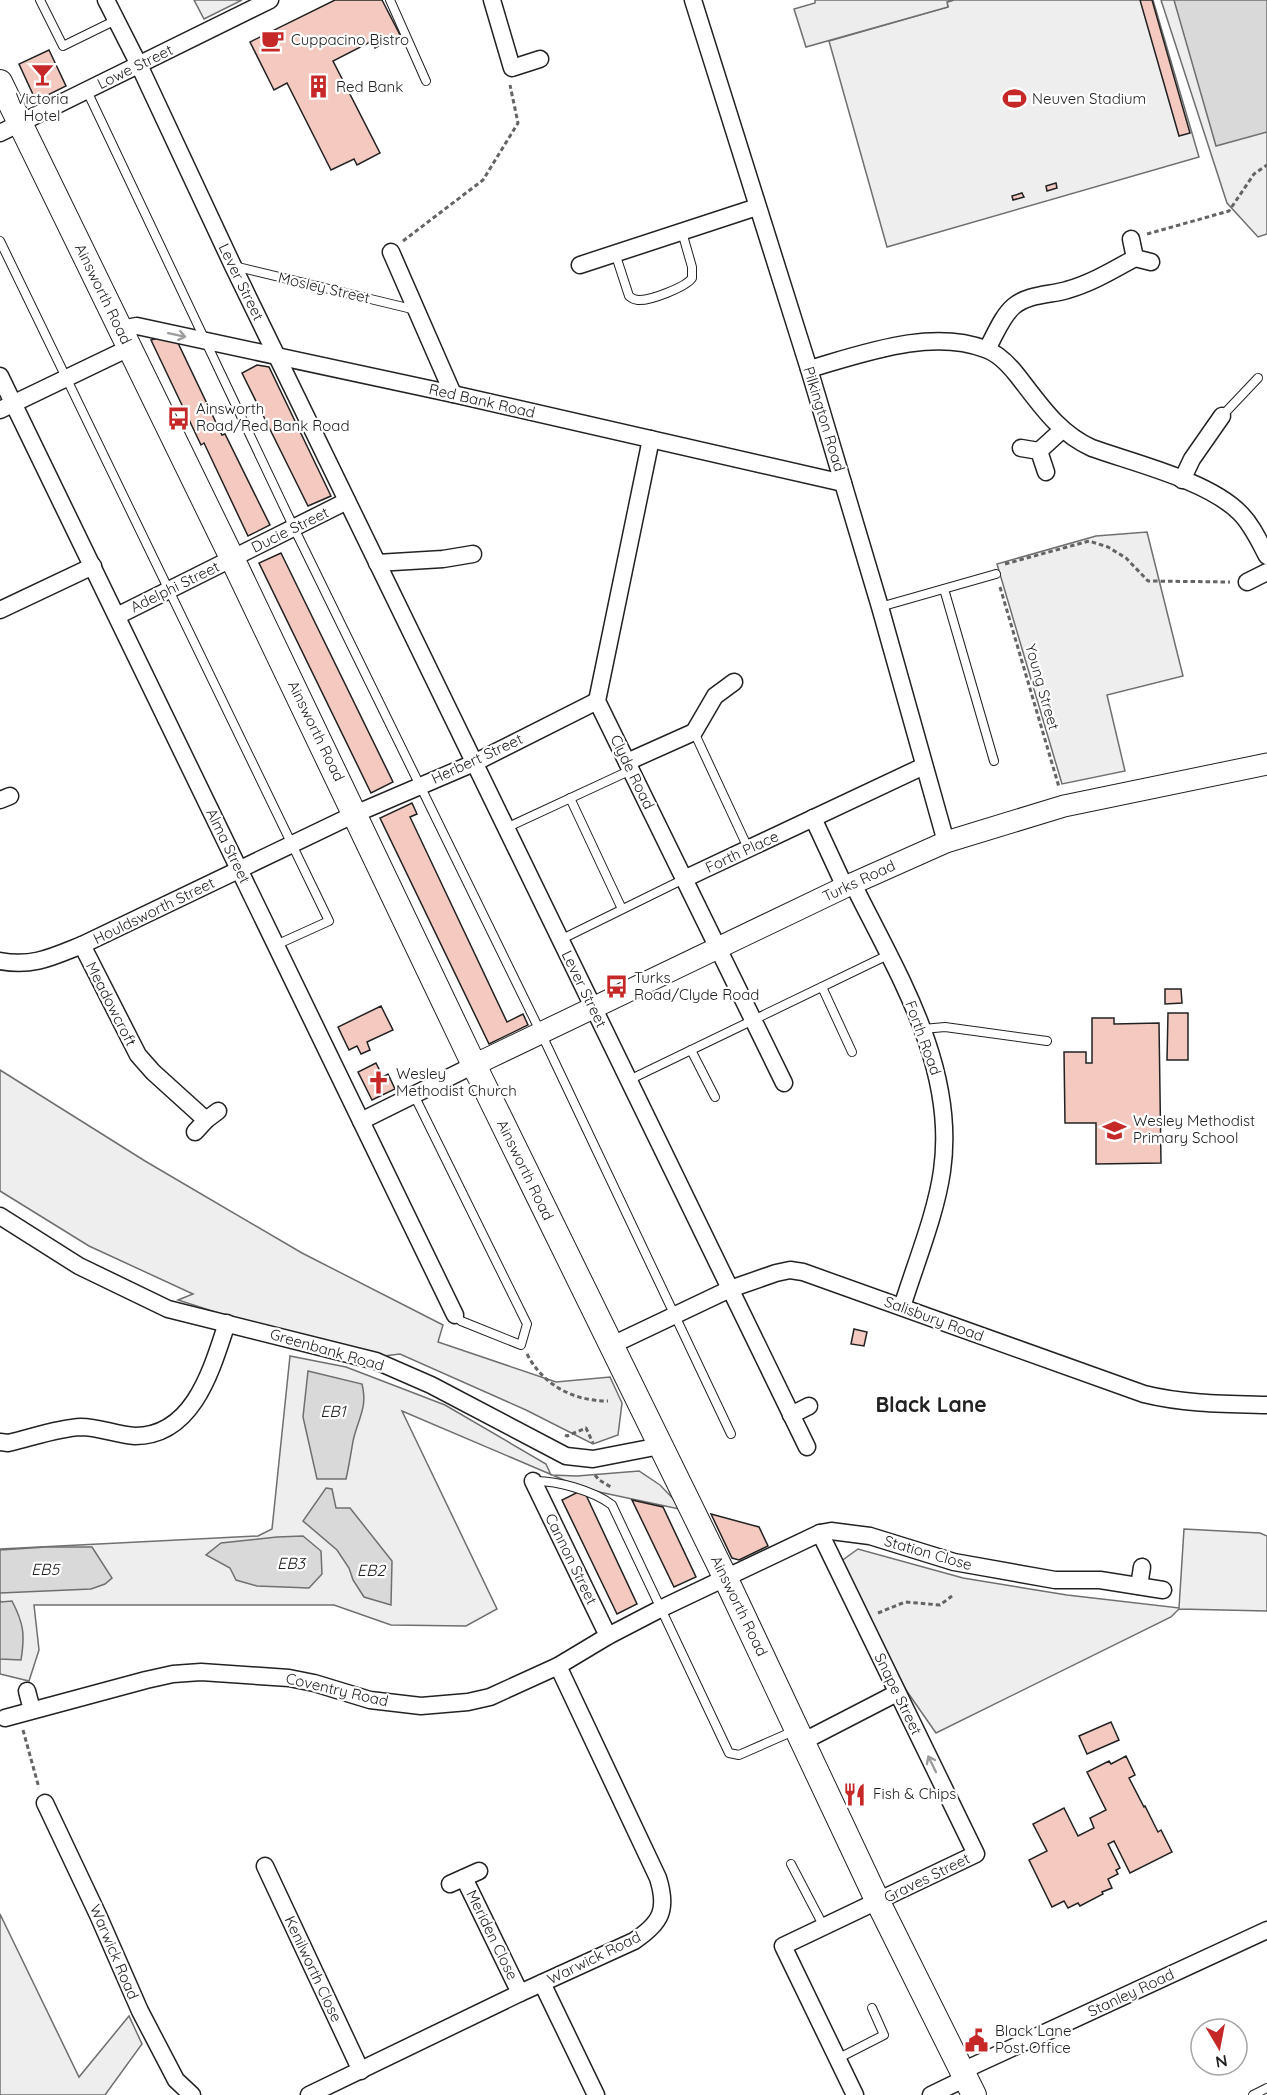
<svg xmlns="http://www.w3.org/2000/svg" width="1267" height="2095" viewBox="0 0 1267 2095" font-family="Quicksand,sans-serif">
<rect width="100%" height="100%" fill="#fff"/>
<g fill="#eee" stroke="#6f6f6f" stroke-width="1.5">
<polygon points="194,0 242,0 204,19"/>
<polygon points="954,0 1153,0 1199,157 887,247 829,41 948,7 947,2"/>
<polygon points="1161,0 1267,0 1267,234 1258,237 1227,203"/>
<polygon points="1147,532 1183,676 1107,695 1125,771 1062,784 997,564 1096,536"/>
<polygon points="0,1070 145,1161 302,1253 443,1325 438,1342 556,1382 610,1377 622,1403 618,1435 593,1444 526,1410 400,1354 384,1356 237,1319 178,1300 193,1294 89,1246 0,1191"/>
<polygon points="290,1356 346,1367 445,1405 546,1464 551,1475 577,1476 639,1471 660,1485 684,1510 585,1489 402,1411 497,1609 466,1626 391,1625 334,1605 34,1605 39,1650 29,1681 0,1674 0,1549 258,1536 272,1529"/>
<polygon points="1184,1529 1260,1533 1267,1536 1267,1611 1179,1609 1171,1617 936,1733 906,1690 840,1562 858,1549 963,1578 1067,1595 1179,1608"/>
<polygon points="0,1914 79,2077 129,2016 142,2044 105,2095 0,2095"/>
</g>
<polygon fill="#ededed" stroke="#6f6f6f" stroke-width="1.5" points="815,0 954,0 947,2 948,7 806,47 794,9 815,3"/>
<g fill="#d9d9d9" stroke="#6f6f6f" stroke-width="1.5">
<polygon points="1174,0 1267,0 1267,132 1216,146"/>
<path d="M308 1371 362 1384C368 1408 358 1418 353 1441 351 1453 349 1466 346 1479H317L303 1417Z"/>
<polygon points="326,1488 332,1489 336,1508 350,1508 392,1561 391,1605 364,1597 353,1580 349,1568 337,1550 303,1521"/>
<polygon points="303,1536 321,1551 322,1574 309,1588 257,1586 236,1580 230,1568 206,1555 221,1543 277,1537"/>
<polygon points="46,1547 92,1547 112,1578 105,1584 91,1589 0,1593 0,1550"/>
<path d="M0 1600 1 1602 12 1601C24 1624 25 1635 21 1660L0 1659Z"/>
</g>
<g fill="#f3c9c0" stroke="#222" stroke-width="1.5">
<polygon points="335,0 382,0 400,35 375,48 372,41 333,61 380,153 357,165 354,159 331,170 287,83 274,90 250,42"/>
<polygon points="1140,0 1152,0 1190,133 1179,136"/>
<polygon points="49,50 66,86 36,101 19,64"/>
<polygon points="1056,183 1057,188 1047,191 1046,186"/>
<polygon points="1022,193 1024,197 1013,200 1012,196"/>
<polygon points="161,337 177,341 222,435 225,434 270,525 248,536 204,443 201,445 151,340"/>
<polygon points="257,365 269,367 331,496 308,506 242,373"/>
<polygon points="281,553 393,782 371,793 259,563"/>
<polygon points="412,803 417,814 410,817 507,1022 523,1014 528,1025 489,1044 380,818"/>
<polygon points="1165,989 1181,989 1182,1003 1165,1004"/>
<polygon points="381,1006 393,1030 367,1042 370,1050 361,1054 357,1046 349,1050 338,1027"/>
<polygon points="1168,1013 1188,1013 1188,1060 1167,1060"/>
<polygon points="1092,1018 1114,1018 1114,1024 1159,1023 1161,1163 1096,1164 1096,1123 1065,1123 1064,1052 1086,1052 1086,1063 1092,1063"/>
<polygon points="376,1063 383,1077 388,1074 395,1089 372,1100 358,1072"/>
<polygon points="854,1329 867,1332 864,1346 851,1344"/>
<polygon points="578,1492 586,1495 637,1604 617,1614 562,1500"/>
<polygon points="632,1500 663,1507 696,1577 674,1587"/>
<polygon points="711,1514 759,1527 768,1546 739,1560 732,1558"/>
<polygon points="1111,1722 1119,1740 1087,1754 1079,1736"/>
<polygon points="1126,1756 1135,1775 1129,1778 1144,1807 1145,1806 1158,1832 1161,1830 1172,1852 1130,1873 1114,1841 1108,1844 1120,1868 1116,1870 1118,1874 1108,1879 1112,1888 1102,1892 1103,1894 1080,1906 1078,1903 1068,1908 1064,1901 1052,1907 1029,1860 1047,1851 1033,1824 1064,1808 1078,1836 1094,1828 1090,1818 1106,1810 1087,1772 1109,1761 1111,1764"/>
</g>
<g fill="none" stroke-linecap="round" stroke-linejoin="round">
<defs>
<g id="service">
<polyline points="40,0 63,46 116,20"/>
<polyline points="390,0 426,81"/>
<polyline points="87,91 294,528 541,1033 731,1434"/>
<polyline points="0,241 329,921 276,945"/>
<path d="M615 253 629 296C633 299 633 299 638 300 650 301 686 287 692 278V267L682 232"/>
<polyline points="234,266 416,310"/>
<polyline points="1222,416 1258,378"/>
<polyline points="944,589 994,761"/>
<polyline points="880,607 996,574"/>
<polyline points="694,732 748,848"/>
<polyline points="570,798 622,909"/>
<polyline points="506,828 631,770"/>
<polyline points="560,940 684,879"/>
<polyline points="822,987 852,1052"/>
<polyline points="923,1029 945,1027 1047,1041"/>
<polyline points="691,1050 715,1097"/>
<polyline points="629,1080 888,955"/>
<polyline points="414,1095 527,1324 521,1345 461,1321 455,1315"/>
<path d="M533 1481C556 1480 594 1491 612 1505L729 1753 739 1755 796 1730"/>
<polyline points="791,1864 824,1927"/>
<polyline points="837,2059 884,2035 872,2008"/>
<polyline points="1253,2095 1267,2088"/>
</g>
<g id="minor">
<polyline points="106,0 139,65 233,266 807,1447"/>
<polyline points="492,0 512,68 540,59"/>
<polyline points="693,0 809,369 880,607 946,842"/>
<polyline points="0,133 270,0"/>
<polyline points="1131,239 1135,258 1151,262"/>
<polyline points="391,252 453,394"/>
<polyline points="580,265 757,207"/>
<polyline points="120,329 137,326 453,394 843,483"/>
<path d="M987 349C995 335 1002 316 1014 306 1028 294 1051 295 1067 290 1092 283 1113 270 1135 258"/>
<path d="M809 369C862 354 931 328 985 349 998 353 1009 365 1017 375 1039 403 1058 433 1092 448 1134 463 1209 481 1240 513 1252 525 1259 541 1267 556"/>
<polyline points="0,376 455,1315"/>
<polyline points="0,410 129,348"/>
<polyline points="651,439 597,701 784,1083"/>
<polyline points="1021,448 1039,451 1046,472"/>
<polyline points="1039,451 1062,430"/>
<polyline points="1182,480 1192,459 1222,416"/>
<polyline points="377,563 443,559 473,554"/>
<polyline points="1247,582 1267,572"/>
<polyline points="0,610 93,566"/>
<polyline points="117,616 347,501"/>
<polyline points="627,762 694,732 715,696 734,682"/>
<polyline points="0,800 10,796"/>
<polyline points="813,818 845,887"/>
<polyline points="684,879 924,766"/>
<path d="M853 884C897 973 957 1067 942 1171 936 1214 915 1265 902 1307"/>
<polyline points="82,945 355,814 474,763 597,701"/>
<path d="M0 961C33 967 52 957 82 945L138 1055 153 1072 206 1120"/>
<polyline points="361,1121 474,1065"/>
<polyline points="195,1132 206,1120 218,1111"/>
<polyline points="0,1216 79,1266 168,1309 376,1361 431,1385 566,1456 593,1459 660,1446"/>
<path d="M610 1346 730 1289 776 1273 790 1270 803 1272 1144 1394C1184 1404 1226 1404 1267 1405"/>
<polyline points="791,1415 809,1406"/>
<path d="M0 1442 8 1443C31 1438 57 1428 81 1427 99 1427 117 1435 135 1436 194 1436 212 1368 227 1323"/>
<polyline points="533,1481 608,1636"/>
<polyline points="820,1533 976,1854 783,1946 855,2095"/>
<polyline points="1139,1586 1142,1567"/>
<polyline points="27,1691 32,1710"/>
<polyline points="5,1718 146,1680 173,1674 201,1672 289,1678 314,1683 370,1700 421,1706 468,1702 490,1697 558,1666 608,1636 660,1609 820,1533 831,1531 870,1536 954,1562 1055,1580 1100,1580 1163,1590"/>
<polyline points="804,1741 897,1693"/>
<polyline points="45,1803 98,1915 140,2011 176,2080 192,2095"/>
<polyline points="265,1866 361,2071"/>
<polyline points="464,1878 520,1993"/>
<polyline points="450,1884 479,1871"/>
<polyline points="542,1983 596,2095"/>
<polyline points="962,2071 1267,1930"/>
<path d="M309 2095 520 1993 634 1941C661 1923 668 1910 658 1878L558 1666"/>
<polyline points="931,2095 966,2078"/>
</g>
<polyline id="tertiary" points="474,1065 845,887 946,842 1064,806 1267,764"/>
<polyline id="secondary" points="0,82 232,558 474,1065 725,1577 878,1902 974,2095"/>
</defs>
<use href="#service" stroke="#222" stroke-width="10"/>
<use href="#minor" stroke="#222" stroke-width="19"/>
<use href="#tertiary" stroke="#222" stroke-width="23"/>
<use href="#secondary" stroke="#222" stroke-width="26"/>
<g stroke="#646464" stroke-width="3" stroke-dasharray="4.5 3" stroke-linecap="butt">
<polyline points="1147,234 1229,211 1254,174 1267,165"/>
<polyline points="403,241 483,180 518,123 510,85"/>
<polyline points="1005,564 1089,541 1108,547 1126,558 1148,581 1230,582"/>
<polyline points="1000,587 1059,787"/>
<path d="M527 1354C543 1385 573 1401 608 1401"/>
<polyline points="565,1435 567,1436 586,1428 593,1443"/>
<polyline points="595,1475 599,1480 611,1487"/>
<polyline points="878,1613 905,1602 940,1605 952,1596"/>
<polyline points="23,1730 39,1788"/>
</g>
<use href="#service" stroke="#fff" stroke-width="8"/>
<use href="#minor" stroke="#fff" stroke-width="16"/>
<use href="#tertiary" stroke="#fff" stroke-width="21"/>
<use href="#secondary" stroke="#fff" stroke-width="24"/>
</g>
<defs><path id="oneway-shaft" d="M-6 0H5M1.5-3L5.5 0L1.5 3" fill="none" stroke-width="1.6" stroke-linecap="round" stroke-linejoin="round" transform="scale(1.5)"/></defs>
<g stroke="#9c9c9c">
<use href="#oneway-shaft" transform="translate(177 335) rotate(12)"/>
<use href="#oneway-shaft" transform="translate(932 1764) rotate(-116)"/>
</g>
<defs>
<symbol id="cafe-bare" viewBox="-9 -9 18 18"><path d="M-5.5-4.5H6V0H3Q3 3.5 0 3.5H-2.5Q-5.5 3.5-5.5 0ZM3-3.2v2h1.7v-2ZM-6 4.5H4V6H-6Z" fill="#c62828" stroke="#fff" stroke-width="2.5" paint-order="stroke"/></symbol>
<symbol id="bar-bare" viewBox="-9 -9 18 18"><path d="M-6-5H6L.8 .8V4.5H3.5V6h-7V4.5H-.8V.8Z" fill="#c62828" stroke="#fff" stroke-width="2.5" paint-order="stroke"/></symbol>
<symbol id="building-bare" viewBox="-9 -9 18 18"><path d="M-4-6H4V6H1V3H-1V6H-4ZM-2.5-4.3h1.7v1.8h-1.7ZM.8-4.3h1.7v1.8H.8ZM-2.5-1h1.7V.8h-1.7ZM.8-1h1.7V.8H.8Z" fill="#c62828" stroke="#fff" stroke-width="2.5" paint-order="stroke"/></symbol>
<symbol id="stadium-bare" viewBox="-9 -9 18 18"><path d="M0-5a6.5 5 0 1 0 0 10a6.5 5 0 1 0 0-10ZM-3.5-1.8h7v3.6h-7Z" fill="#c62828" stroke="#fff" stroke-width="2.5" paint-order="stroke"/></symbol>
<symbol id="bus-bare" viewBox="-9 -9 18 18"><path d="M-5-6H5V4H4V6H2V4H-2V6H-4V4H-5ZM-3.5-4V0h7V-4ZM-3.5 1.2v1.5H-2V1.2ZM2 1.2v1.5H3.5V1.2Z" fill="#c62828" stroke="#fff" stroke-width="2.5" paint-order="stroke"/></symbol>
<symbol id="church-bare" viewBox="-9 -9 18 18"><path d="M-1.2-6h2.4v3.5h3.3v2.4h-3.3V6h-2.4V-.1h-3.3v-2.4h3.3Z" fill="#c62828" stroke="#fff" stroke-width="2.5" paint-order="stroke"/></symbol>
<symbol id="school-bare" viewBox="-9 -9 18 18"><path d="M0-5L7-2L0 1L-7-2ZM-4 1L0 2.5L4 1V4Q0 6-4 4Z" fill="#c62828" stroke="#fff" stroke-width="2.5" paint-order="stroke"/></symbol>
<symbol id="restaurant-bare" viewBox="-9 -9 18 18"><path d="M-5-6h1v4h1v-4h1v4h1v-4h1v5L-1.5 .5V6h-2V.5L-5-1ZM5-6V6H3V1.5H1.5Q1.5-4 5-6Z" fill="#c62828" stroke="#fff" stroke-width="2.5" paint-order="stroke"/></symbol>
<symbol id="civic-bare" viewBox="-9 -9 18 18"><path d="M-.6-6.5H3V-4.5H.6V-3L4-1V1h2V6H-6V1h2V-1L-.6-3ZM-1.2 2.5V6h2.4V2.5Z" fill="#c62828" stroke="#fff" stroke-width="2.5" paint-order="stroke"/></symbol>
</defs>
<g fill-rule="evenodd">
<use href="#cafe-bare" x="256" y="24" width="33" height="33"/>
<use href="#bar-bare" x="26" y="58" width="33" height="33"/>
<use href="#building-bare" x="302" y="70" width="33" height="33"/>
<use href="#stadium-bare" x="998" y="82" width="33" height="33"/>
<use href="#bus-bare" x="162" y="402" width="33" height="33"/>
<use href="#bus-bare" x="600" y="970" width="33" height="33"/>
<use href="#church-bare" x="362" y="1066" width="33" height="33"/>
<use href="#school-bare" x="1098" y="1114" width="33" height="33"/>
<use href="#restaurant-bare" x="838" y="1778" width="33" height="33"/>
<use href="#civic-bare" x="960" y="2024" width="33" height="33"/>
</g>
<g text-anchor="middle" stroke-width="4.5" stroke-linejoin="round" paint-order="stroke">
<g font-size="15" fill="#222" stroke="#fff" text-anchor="start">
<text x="291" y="45">Cuppacino Bistro</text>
<text x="336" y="92">Red Bank</text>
<text x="42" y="104" text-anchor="middle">Victoria<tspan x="42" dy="17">Hotel</tspan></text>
<text x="1032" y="104">Neuven Stadium</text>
<text x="196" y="414">Ainsworth<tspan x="196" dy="17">Road/Red Bank Road</tspan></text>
<text x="634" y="983">Turks<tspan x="634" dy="17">Road/Clyde Road</tspan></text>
<text x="396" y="1079">Wesley<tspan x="396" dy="17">Methodist Church</tspan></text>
<text x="1133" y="1126">Wesley Methodist<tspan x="1133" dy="17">Primary School</tspan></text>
<text x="873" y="1799">Fish &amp; Chips</text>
<text x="995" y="2036">Black Lane<tspan x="995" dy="17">Post Office</tspan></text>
</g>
<g font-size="15" fill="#222" stroke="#fff">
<text transform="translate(135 67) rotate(-26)" y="5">Lowe Street</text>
<text transform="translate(241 282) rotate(64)" y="5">Lever Street</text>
<text transform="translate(324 288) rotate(13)" y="5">Mosley Street</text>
<text transform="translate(103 294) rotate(64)" y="5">Ainsworth Road</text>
<text transform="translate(482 401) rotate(13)" y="5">Red Bank Road</text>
<text transform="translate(824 419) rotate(73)" y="5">Pilkington Road</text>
<text transform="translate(290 530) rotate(-26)" y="5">Ducie Street</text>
<text transform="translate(175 587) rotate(-26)" y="5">Adelphi Street</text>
<text transform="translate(1042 687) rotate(74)" y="5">Young Street</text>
<text transform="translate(316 731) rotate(64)" y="5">Ainsworth Road</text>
<text transform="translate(477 759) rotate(-25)" y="5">Herbert Street</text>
<text transform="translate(632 772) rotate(64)" y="5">Clyde Road</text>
<text transform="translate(228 846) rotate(64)" y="5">Alma Street</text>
<text transform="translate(742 852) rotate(-25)" y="5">Forth Place</text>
<text transform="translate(859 881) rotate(-25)" y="5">Turks Road</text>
<text transform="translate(154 911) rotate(-26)" y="5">Houldsworth Street</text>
<text transform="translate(584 989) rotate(64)" y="5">Lever Street</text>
<text transform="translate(111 1004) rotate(63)" y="5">Meadowcroft</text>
<text transform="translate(923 1038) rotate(70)" y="5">Forth Road</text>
<text transform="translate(525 1170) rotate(64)" y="5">Ainsworth Road</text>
<text transform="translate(934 1319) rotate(20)" y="5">Salisbury Road</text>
<text transform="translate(327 1350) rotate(16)" y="5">Greenbank Road</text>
<text transform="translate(928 1553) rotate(16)" y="5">Station Close</text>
<text transform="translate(571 1559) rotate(64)" y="5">Cannon Street</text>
<text transform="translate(739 1606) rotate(64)" y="5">Ainsworth Road</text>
<text transform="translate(337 1690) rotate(13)" y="5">Coventry Road</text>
<text transform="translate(898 1694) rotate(64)" y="5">Snape Street</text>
<text transform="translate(927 1878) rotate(-26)" y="5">Graves Street</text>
<text transform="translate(492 1935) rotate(64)" y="5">Meriden Close</text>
<text transform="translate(114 1952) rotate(67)" y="5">Warwick Road</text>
<text transform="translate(594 1958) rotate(-26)" y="5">Warwick Road</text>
<text transform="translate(313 1969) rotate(65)" y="5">Kenilworth Close</text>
<text transform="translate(1131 1993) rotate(-25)" y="5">Stanley Road</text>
</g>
<g font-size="16" font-style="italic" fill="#222" stroke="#fff">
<text x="333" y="1417">EB1</text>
<text x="291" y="1569">EB3</text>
<text x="45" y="1575">EB5</text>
<text x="371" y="1576">EB2</text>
</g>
<g font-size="21" font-weight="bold" fill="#222" stroke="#fff">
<text x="931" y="1412">Black Lane</text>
</g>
</g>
<g transform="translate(1219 2047) rotate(170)"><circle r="28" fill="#ffffff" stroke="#a7a7a7" stroke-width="1.5"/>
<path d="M0-4.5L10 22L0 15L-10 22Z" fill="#c62828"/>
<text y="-9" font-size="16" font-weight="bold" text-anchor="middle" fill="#222222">N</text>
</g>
</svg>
